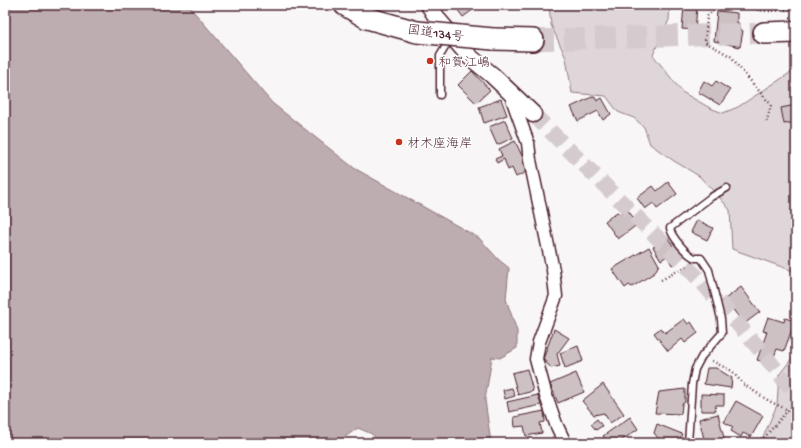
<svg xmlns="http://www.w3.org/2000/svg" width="801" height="448" viewBox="0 0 801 448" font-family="'Gochi Hand','Klee One',sans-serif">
<rect width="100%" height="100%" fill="#f8f6f7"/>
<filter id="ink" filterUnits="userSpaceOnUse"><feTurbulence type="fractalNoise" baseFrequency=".025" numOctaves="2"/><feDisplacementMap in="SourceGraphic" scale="8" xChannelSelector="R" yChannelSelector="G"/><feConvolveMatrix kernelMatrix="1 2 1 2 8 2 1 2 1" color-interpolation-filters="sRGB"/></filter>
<g filter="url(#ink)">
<g fill="#ded6d9" stroke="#947a82">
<polygon points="549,5 670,5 669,20 653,55 682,92 710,108 723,113 738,107 796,69 796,272 732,249 730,210 720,198 699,176 674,161 650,144 644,127 634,118 618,112 606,96 572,93 566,58 551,25"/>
<polygon points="796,353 796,443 752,443 763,437 777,405 779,375"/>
</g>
<polygon fill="#bdadb0" stroke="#8f747b" points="5,5 188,5 272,103 354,168 479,238 499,260 509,268 506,299 517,331 517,348 500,358 492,357 485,400 491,443 379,443 372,434 358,428 336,443 5,443"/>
<g fill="#cdc1c4" stroke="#4a1f2b">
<polygon points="454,5 472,5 474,9 463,17"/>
<polygon points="684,6 697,7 695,30 682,29"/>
<polygon points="717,11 737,13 737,23 739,23 739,28 743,31 740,47 714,41"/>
<polygon points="472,71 490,90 476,103 458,85"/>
<polygon points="704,81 712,86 716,81 730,90 720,105 698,92"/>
<polygon points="594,96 597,101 602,98 611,114 603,120 598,111 578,121 571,107"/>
<polygon points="501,99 507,115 484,123 479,107"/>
<polygon points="796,105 796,122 784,124 781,108"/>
<polygon points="505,120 513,138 497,145 489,127"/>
<polygon points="515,141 525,162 523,163 526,172 516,177 512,168 508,170 504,159 497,163 495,159 502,156 499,149"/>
<polygon points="668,182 677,194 657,209 653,203 645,209 637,198 653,186 657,191"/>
<polygon points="627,209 638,224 618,239 605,221 617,212 620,214"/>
<polygon points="697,220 713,228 707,240 691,232"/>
<polygon points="668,238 681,259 672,265 667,256 661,260 653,247"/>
<polygon points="649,247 659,265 654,273 632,287 629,285 625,288 612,269"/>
<polygon points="741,287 760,312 744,324 725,299"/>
<polygon points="768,317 784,322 785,318 795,321 784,351 777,349 771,364 757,360 767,332 763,331"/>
<polygon points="684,319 688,324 691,322 698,333 685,343 682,339 668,351 654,333 661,328 665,333"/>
<polygon points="554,329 569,338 557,354 560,366 551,368 543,359"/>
<polygon points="578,346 583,361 565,368 560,353"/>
<polygon points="707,368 716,368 732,378 731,388 704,384"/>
<polygon points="527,369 533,391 518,395 512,373"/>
<polygon points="576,373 584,392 558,403 550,384"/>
<polygon points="603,384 624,414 610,423 604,413 594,415 582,401"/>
<polygon points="512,388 515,396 505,399 503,390"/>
<polygon points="685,389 685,402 682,404 681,414 655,413 659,392"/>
<polygon points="701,394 724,395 724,405 716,405 715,411 701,411"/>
<polygon points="538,395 541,405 509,412 507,402"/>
<polygon points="736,401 763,416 751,437 743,433 741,437 731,431 733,427 724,422"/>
<polygon points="544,411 545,422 540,423 542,433 526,436 524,426 515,427 514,417"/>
<polygon points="718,414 725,442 719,443 705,443 699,419"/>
<polygon points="630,417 638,429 618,443 608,443 603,436"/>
<polygon points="597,419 602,426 596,430 591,424"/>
<polygon points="657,424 682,434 678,443 662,443 654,433"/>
<rect x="535" y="440" width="15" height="3"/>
</g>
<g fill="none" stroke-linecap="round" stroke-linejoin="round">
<polyline stroke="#d5cbce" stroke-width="16" stroke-dasharray="16 8" stroke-linecap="butt" points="533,114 702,282 762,352 796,395"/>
<polyline stroke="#d5cbce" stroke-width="21" stroke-dasharray="21 10" stroke-linecap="butt" points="533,40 764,33"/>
<defs>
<g id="service">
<polyline points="440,95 440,56 450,39"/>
<path d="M688 443 692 384 695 369 702 356 722 333 721 319 709 270 701 258C699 258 697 258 695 258 687 255 671 236 670 228L711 197 727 188"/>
</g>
<polyline id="minor" points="510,93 528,143 530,160 553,270 556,296 539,342 536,359 546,396 556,424 565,443"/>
<polyline id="tertiary" points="429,5 439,21 470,57 492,75 533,114"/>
<g id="trunk">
<polyline points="345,5 367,18 417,32"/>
<polyline points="764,33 796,32"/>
<polyline points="493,39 533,40"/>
</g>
</defs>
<use href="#service" stroke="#4a1f2b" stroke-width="9"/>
<use href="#minor" stroke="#4a1f2b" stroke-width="15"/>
<use href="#tertiary" stroke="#4a1f2b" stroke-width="19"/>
<use href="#trunk" stroke="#4a1f2b" stroke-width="24"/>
<g stroke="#4a1f2b" stroke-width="2.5" stroke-dasharray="1 3" stroke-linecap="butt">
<polyline points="401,5 402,5"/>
<polyline points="720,5 707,16 705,42 732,57 738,66 771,105 766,124"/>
<path d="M746 5C758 14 782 11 796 7"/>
<polyline points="721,6 744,5"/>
<polyline points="661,280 687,266"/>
<polyline points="712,361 732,371 743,384 769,401 788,410"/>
<polyline points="764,438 788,410 796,406"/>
</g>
<use href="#service" stroke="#fff" stroke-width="6"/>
<use href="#minor" stroke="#fff" stroke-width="12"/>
<use href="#tertiary" stroke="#fff" stroke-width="16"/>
<use href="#trunk" stroke="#fff" stroke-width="21"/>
<defs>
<polyline id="trunk-bridge" points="417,32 493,39"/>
</defs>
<use href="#trunk-bridge" stroke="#4a1f2b" stroke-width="24" stroke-linecap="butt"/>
<use href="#trunk-bridge" stroke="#fff" stroke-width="21"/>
</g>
</g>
<g fill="#c8321e" stroke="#fff" stroke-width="1.5">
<circle cx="430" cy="61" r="4"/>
<circle cx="399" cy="142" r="4"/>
</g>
<g text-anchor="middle" stroke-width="3" stroke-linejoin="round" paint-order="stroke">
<g font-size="13" fill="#4a1f2b" stroke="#fff">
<text transform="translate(436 32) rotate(8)" y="5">国道134号</text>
</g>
<g font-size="13" fill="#4a1f2b" stroke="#fff" text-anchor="start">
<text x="438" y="66">和賀江嶋</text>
<text x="407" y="147">材木座海岸</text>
</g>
</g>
<rect width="801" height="448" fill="none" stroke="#fff" stroke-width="20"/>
<rect x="10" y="10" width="781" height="428" fill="none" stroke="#4a1f2b" stroke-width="1.5" filter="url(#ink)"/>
</svg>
